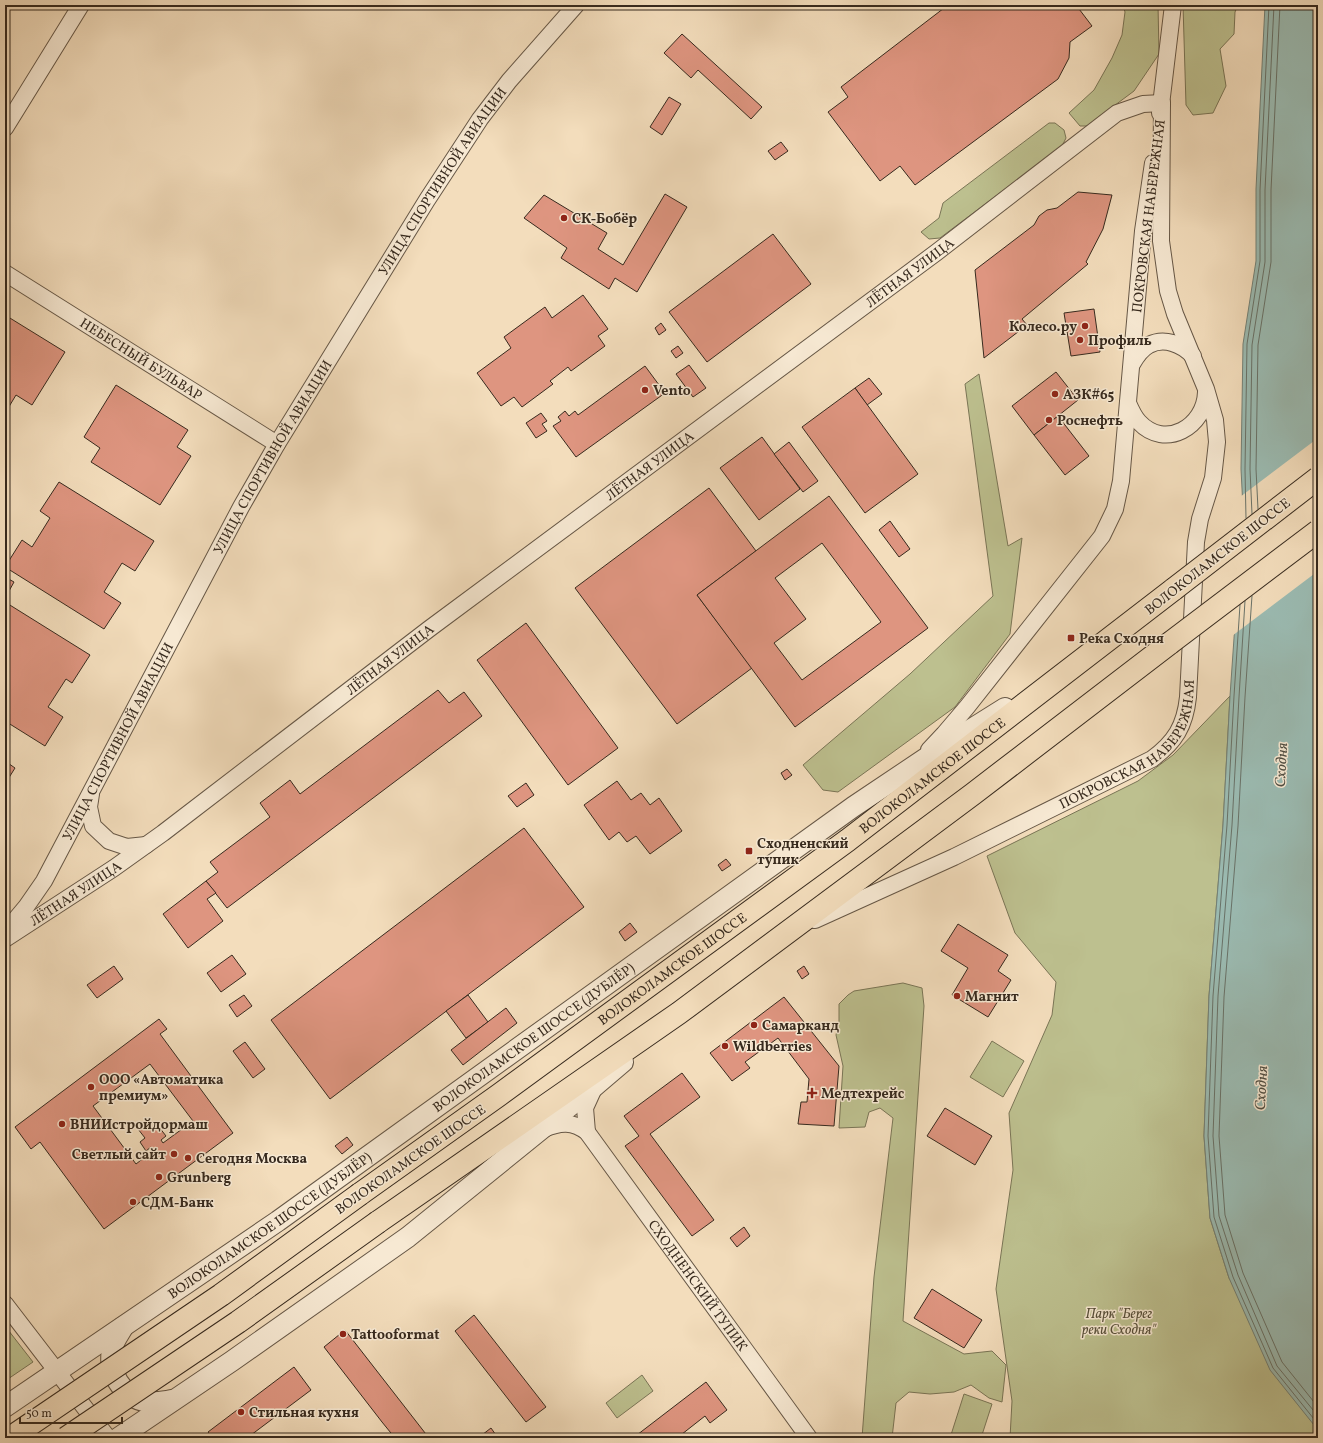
<svg xmlns="http://www.w3.org/2000/svg" width="1323" height="1443" viewBox="0 0 1323 1443" font-family="Vollkorn,serif">
<rect width="100%" height="100%" fill="#f3ddbc"/>
<filter id="stains"><feTurbulence type="fractalNoise" baseFrequency=".005" numOctaves="4"/><feColorMatrix values="0 0 0 0 .2 0 0 0 0 .09 0 0 0 0 .02 0 0 0 .5 -.17"/></filter>
<radialGradient id="worn" r=".72"><stop offset=".6" stop-color="#630" stop-opacity="0"/><stop offset="1" stop-color="#630" stop-opacity=".3"/></radialGradient>
<g fill="#bdc08f" stroke="#7a7556">
<polygon points="1123,5 1158,5 1159,54 1134,91 1087,126 1080,126 1069,113 1094,90 1112,58 1122,35 1125,12"/>
<polygon points="1183,5 1238,5 1235,12 1234,34 1220,49 1226,86 1213,113 1193,115 1186,105"/>
<polygon points="1049,123 1055,123 1064,130 1066,138 1062,146 940,238 929,239 921,232 939,218 943,203"/>
<polygon points="979,374 1008,546 1022,538 1010,634 955,707 838,792 823,790 803,765 910,674 993,596 965,384"/>
<polygon points="1230,696 1223,825 1209,996 1204,1136 1210,1218 1229,1278 1318,1430 1318,1438 1010,1438 1012,1401 996,1289 1013,1170 1009,1113 1052,1015 1056,982 1015,933 987,856 1138,781 1173,755"/>
<polygon points="903,983 922,988 924,1006 903,1321 964,1354 992,1351 1006,1365 1002,1402 989,1398 971,1385 954,1392 930,1394 909,1392 896,1403 892,1438 862,1438 874,1277 893,1118 880,1108 869,1112 865,1127 839,1128 843,1066 836,1035 839,1021 839,1004 848,995 854,991"/>
<polygon points="992,1041 1024,1061 1003,1097 970,1077"/>
<polygon points="5,1326 33,1362 5,1381"/>
<polygon points="642,1375 653,1391 617,1418 606,1403"/>
<polygon points="964,1394 992,1404 981,1438 950,1438"/>
</g>
<polygon fill="#9bbbb2" stroke="#738177" points="1265,5 1318,5 1318,1430 1270,1370 1229,1278 1210,1218 1204,1136 1209,996 1223,825 1230,696 1243,508 1241,469 1243,344 1256,261 1256,189"/>
<polygon fill="#f3ddbc" points="1318,438 1318,571 1232,636 1241,508 1240,497"/>
<g fill="none" stroke-linecap="round" stroke-linejoin="round">
<g stroke="#697268" stroke-width="1">
<polyline points="1258,509 1256,469 1258,345 1271,262 1271,190 1280,5"/>
<polyline points="1252,514 1250,469 1252,345 1265,262 1265,190 1274,5"/>
<polyline points="1246,518 1245,469 1247,344 1260,261 1260,190 1269,5"/>
<polyline points="1252,596 1245,697 1238,826 1224,997 1219,1136 1225,1215 1243,1273 1282,1362 1318,1407"/>
<polyline points="1245,601 1239,697 1232,825 1218,996 1213,1136 1219,1216 1238,1275 1277,1366 1318,1416"/>
<polyline points="1240,605 1234,696 1227,825 1213,996 1208,1136 1214,1217 1233,1277 1273,1368 1318,1424"/>
</g>
</g>
<g fill="#de9580" stroke="#372a1e" fill-rule="evenodd">
<polygon points="948,5 1076,5 1092,26 1070,42 1069,58 1058,79 915,185 900,166 880,181 828,112 848,97 841,87"/>
<polygon points="682,34 762,107 751,119 698,70 691,78 664,53"/>
<polygon points="669,97 681,104 662,135 650,127"/>
<polygon points="781,142 788,151 775,160 768,151"/>
<polygon points="1078,192 1112,195 1103,229 1086,262 1088,264 1022,319 1027,325 984,358 975,270 1034,225 1039,216 1047,210 1057,208"/>
<polygon points="665,194 687,207 637,292 615,278 609,289 561,258 567,248 524,218 544,195 607,233 598,249 623,265"/>
<polygon points="773,234 811,284 707,362 669,312"/>
<polygon points="583,295 608,329 598,336 605,346 571,371 568,367 550,381 553,384 522,407 514,397 501,406 477,373 511,348 504,337 545,307 552,318"/>
<polygon points="1094,309 1100,352 1071,356 1064,313"/>
<polygon points="5,315 65,352 32,405 16,395 7,410 5,408"/>
<polygon points="661,323 666,330 659,335 655,328"/>
<polygon points="678,346 683,353 676,358 671,351"/>
<polygon points="689,365 706,388 693,397 676,374"/>
<polygon points="645,366 665,393 576,457 553,426 561,421 558,417 565,411 569,416 575,411 578,415"/>
<polygon points="1056,372 1078,400 1034,435 1012,406"/>
<polygon points="869,378 882,394 867,405 855,388"/>
<polygon points="116,385 188,430 177,447 191,456 160,505 91,462 100,448 84,437"/>
<polygon points="855,388 918,474 865,513 802,427"/>
<polygon points="541,413 547,421 542,424 547,431 536,438 526,423"/>
<polygon points="1058,416 1089,456 1065,475 1034,435"/>
<polygon points="762,437 800,489 759,520 720,468"/>
<polygon points="789,442 818,481 803,492 774,454"/>
<polygon points="59,482 154,541 135,571 122,563 104,592 121,603 104,629 5,567 22,540 32,547 50,518 40,511"/>
<polygon points="709,488 756,551 697,595 752,668 677,724 575,588"/>
<path d="M829 496 928 628 795 727 697 595ZM822 543 881 622 802 680 774 643 806 619 775 578Z"/>
<polygon points="890,521 910,549 899,557 879,530"/>
<polygon points="5,577 14,582 9,591 5,588"/>
<polygon points="5,602 90,655 72,683 66,679 48,707 63,717 45,746 5,721"/>
<polygon points="526,623 618,748 568,785 477,660"/>
<polygon points="438,690 449,703 464,692 482,716 227,908 206,881 218,872 210,862 270,817 260,803 290,780 300,794"/>
<polygon points="5,761 15,768 5,784"/>
<polygon points="787,769 792,775 785,780 781,773"/>
<polygon points="617,781 631,800 641,793 650,805 659,798 682,831 650,854 636,836 627,842 619,832 609,840 584,805"/>
<polygon points="526,783 534,795 517,807 508,796"/>
<polygon points="524,828 584,907 330,1099 271,1020"/>
<polygon points="726,859 731,865 722,871 718,865"/>
<polygon points="206,881 216,893 207,899 223,921 188,948 163,914"/>
<polygon points="630,923 637,932 625,941 619,932"/>
<polygon points="958,924 1008,955 998,971 1011,980 988,1017 952,995 968,968 941,951"/>
<polygon points="232,955 246,974 221,992 207,973"/>
<polygon points="114,966 123,979 97,998 87,985"/>
<polygon points="804,966 809,974 802,979 797,971"/>
<polygon points="244,995 252,1006 237,1017 229,1005"/>
<polygon points="468,995 488,1022 466,1038 446,1011"/>
<polygon points="784,997 839,1066 834,1126 798,1124 801,1102 807,1102 809,1079 778,1038 745,1062 750,1068 732,1081 710,1053"/>
<polygon points="506,1008 517,1023 463,1065 451,1050"/>
<path d="M159 1019 167 1029 160 1034 233 1133 104 1229 40 1142 31 1149 15 1127ZM150 1064 193 1121 163 1143 161 1140 166 1136 159 1127 154 1131 148 1122 138 1129 145 1138 140 1142 146 1151 151 1147 154 1150 136 1164 93 1106Z"/>
<polygon points="245,1042 265,1069 253,1078 233,1051"/>
<polygon points="682,1073 700,1097 650,1134 714,1220 692,1236 625,1146 639,1136 624,1116"/>
<polygon points="945,1108 992,1136 975,1165 927,1136"/>
<polygon points="347,1137 353,1145 342,1154 335,1146"/>
<polygon points="744,1227 750,1236 737,1247 730,1238"/>
<polygon points="932,1289 982,1320 964,1348 914,1318"/>
<polygon points="474,1315 546,1407 526,1422 455,1331"/>
<polygon points="345,1330 429,1438 395,1438 382,1422 324,1347"/>
<polygon points="294,1367 311,1390 247,1438 213,1438 208,1432"/>
<polygon points="706,1382 727,1410 710,1423 705,1416 677,1438 633,1438"/>
<polygon points="491,1428 498,1438 478,1438"/>
</g>
<g fill="none" stroke-linecap="round" stroke-linejoin="round">
<defs>
<g id="minor">
<polyline points="1160,113 1173,5"/>
<polyline points="5,128 81,5"/>
<path id="s1" d="M5 273 277 444"/>
<path d="M1132 364C1136 357 1141 349 1149 345 1164 337 1182 344 1193 356"/>
<path d="M1128 403C1131 410 1134 417 1139 422 1165 450 1205 427 1206 392"/>
<polyline points="929,750 944,734 967,707 1102,536 1115,509 1121,481 1143,231 1153,163"/>
<polyline points="91,794 89,807 93,826 109,841 127,847 146,845"/>
<path id="s2" d="M815 920 954 857 1152 759C1175 742 1185 726 1188 697L1196 542 1200 519 1213 478 1217 442 1215 420 1206 389 1175 314 1168 291 1161 241 1162 103"/>
<path id="s3" d="M5 932 26 907 44 881 241 507 277 444 427 200 480 119 509 81 576 5"/>
<path id="s4" d="M5 939 114 868 163 833 429 629 937 252 1117 113 1143 104 1162 103"/>
<path id="s5" d="M544 1129C560 1122 573 1121 587 1132L809 1438"/>
<polyline points="587,1132 585,1108 595,1086"/>
<polyline points="5,1304 108,1438"/>
</g>
<g id="tertiary">
<path d="M123 1327C120 1333 115 1339 113 1346 106 1371 122 1398 148 1402 156 1403 165 1401 173 1400"/>
<path id="s6" d="M5 1407 278 1221 853 807 938 750 1005 708"/>
<polyline points="118,1438 232,1361 408,1237 596,1085 623,1062"/>
</g>
<g id="primary">
<path id="s7" d="M360 1194 499 1095 848 840 1174 589"/>
<polyline points="378,1222 679,1013 973,794 1170,643"/>
</g>
</defs>
<use href="#minor" stroke="#665746" stroke-width="18"/>
<use href="#tertiary" stroke="#665746" stroke-width="22"/>
<use href="#primary" stroke="#372a1e" stroke-width="24"/>
<use href="#minor" stroke="#f7e9d3" stroke-width="16"/>
<use href="#tertiary" stroke="#f7e9d3" stroke-width="20"/>
<use href="#primary" stroke="#f3ddbc" stroke-width="22"/>
<defs>
<g id="primary-bridge">
<polyline points="1174,589 1318,478"/>
<polyline points="1170,643 1318,531"/>
<polyline points="10,1438 221,1295 360,1194"/>
<polyline points="66,1438 238,1322 378,1222"/>
</g>
</defs>
<use href="#primary-bridge" stroke="#372a1e" stroke-width="24" stroke-linecap="butt"/>
<use href="#primary-bridge" stroke="#f3ddbc" stroke-width="22"/>
</g>
<g fill="#8f2418" stroke="#f7e9d3" stroke-width="1.5">
<circle cx="564" cy="218" r="4"/>
<circle cx="1085" cy="326" r="4"/>
<circle cx="1080" cy="340" r="4"/>
<circle cx="645" cy="390" r="4"/>
<circle cx="1055" cy="394" r="4"/>
<circle cx="1049" cy="420" r="4"/>
<rect x="1067" y="634" width="8" height="8" rx="2"/>
<rect x="745" y="847" width="8" height="8" rx="2"/>
<circle cx="957" cy="996" r="4"/>
<circle cx="754" cy="1025" r="4"/>
<circle cx="725" cy="1046" r="4"/>
<circle cx="91" cy="1087" r="4"/>
<path d="M810 1087h4v4h4v4h-4v4h-4v-4h-4v-4h4z"/>
<circle cx="62" cy="1124" r="4"/>
<circle cx="174" cy="1154" r="4"/>
<circle cx="188" cy="1158" r="4"/>
<circle cx="159" cy="1177" r="4"/>
<circle cx="133" cy="1202" r="4"/>
<circle cx="343" cy="1334" r="4"/>
<circle cx="241" cy="1412" r="4"/>
</g>
<g text-anchor="middle" stroke-width="3" stroke-linejoin="round" paint-order="stroke">
<g font-size="14" fill="#372a1e" stroke="#f7e9d3">
<text dy="5" stroke="none"><textPath href="#s3" startOffset="870">УЛИЦА СПОРТИВНОЙ АВИАЦИИ</textPath></text>
<text transform="translate(1148 216) rotate(-83)" y="5">ПОКРОВСКАЯ НАБЕРЕЖНАЯ</text>
<text dy="5" stroke="none"><textPath href="#s4" startOffset="1124">ЛЁТНАЯ УЛИЦА</textPath></text>
<text dy="5" stroke="none"><textPath href="#s1" startOffset="161">НЕБЕСНЫЙ БУЛЬВАР</textPath></text>
<text dy="5" stroke="none"><textPath href="#s3" startOffset="546">УЛИЦА СПОРТИВНОЙ АВИАЦИИ</textPath></text>
<text dy="5" stroke="none"><textPath href="#s4" startOffset="800">ЛЁТНАЯ УЛИЦА</textPath></text>
<text transform="translate(1217 556) rotate(-38)" y="5">ВОЛОКОЛАМСКОЕ ШОССЕ</text>
<text dy="5" stroke="none"><textPath href="#s4" startOffset="476">ЛЁТНАЯ УЛИЦА</textPath></text>
<text dy="5" stroke="none"><textPath href="#s3" startOffset="222">УЛИЦА СПОРТИВНОЙ АВИАЦИИ</textPath></text>
<text dy="5" stroke="none"><textPath href="#s2" startOffset="368">ПОКРОВСКАЯ НАБЕРЕЖНАЯ</textPath></text>
<text dy="5" stroke="none"><textPath href="#s7" startOffset="709">ВОЛОКОЛАМСКОЕ ШОССЕ</textPath></text>
<text dy="5" stroke="none"><textPath href="#s4" startOffset="84">ЛЁТНАЯ УЛИЦА</textPath></text>
<text dy="5" stroke="none"><textPath href="#s7" startOffset="385">ВОЛОКОЛАМСКОЕ ШОССЕ</textPath></text>
<text dy="5" stroke="none"><textPath href="#s6" startOffset="645">ВОЛОКОЛАМСКОЕ ШОССЕ (ДУБЛЁР)</textPath></text>
<text transform="translate(410 1159) rotate(-35)" y="5">ВОЛОКОЛАМСКОЕ ШОССЕ</text>
<text dy="5" stroke="none"><textPath href="#s6" startOffset="321">ВОЛОКОЛАМСКОЕ ШОССЕ (ДУБЛЁР)</textPath></text>
<text dy="5" stroke="none"><textPath href="#s5" startOffset="235">СХОДНЕНСКИЙ ТУПИК</textPath></text>
</g>
<g font-size="14" font-weight="bold" fill="#372a1e" stroke="#f7e9d3" text-anchor="start">
<text x="572" y="223">СК-Бобёр</text>
<text x="1077" y="331" text-anchor="end">Колесо.ру</text>
<text x="1088" y="345">Профиль</text>
<text x="653" y="395">Vento</text>
<text x="1063" y="399">АЗК#65</text>
<text x="1057" y="425">Роснефть</text>
<text x="1079" y="643">Река Сходня</text>
<text x="757" y="848">Сходненский<tspan x="757" dy="16">тупик</tspan></text>
<text x="965" y="1001">Магнит</text>
<text x="762" y="1030">Самарканд</text>
<text x="733" y="1051">Wildberries</text>
<text x="99" y="1084">ООО «Автоматика<tspan x="99" dy="16">премиум»</tspan></text>
<text x="821" y="1098">Медтехрейс</text>
<text x="70" y="1129">ВНИИстройдормаш</text>
<text x="166" y="1159" text-anchor="end">Светлый сайт</text>
<text x="196" y="1163">Сегодня Москва</text>
<text x="167" y="1182">Grunberg</text>
<text x="141" y="1207">СДМ-Банк</text>
<text x="351" y="1339">Tattooformat</text>
<text x="249" y="1417">Стильная кухня</text>
</g>
<g font-size="14" font-style="italic" fill="#58503a" stroke="#f7e9d3">
<text x="1119" y="1318">Парк "Берег<tspan x="1119" dy="16">реки Сходня"</tspan></text>
</g>
<g font-size="15" font-style="italic" fill="#504e43" stroke="#f7e9d3">
<text transform="translate(1281 765) rotate(-87)" y="5">Сходня</text>
<text transform="translate(1261 1088) rotate(-87)" y="5">Сходня</text>
</g>
</g>
<rect width="1323" height="1443" fill="none" stroke="#f3ddbc" stroke-width="20"/>
<rect x="6" y="6" width="1311" height="1431" fill="none" stroke="#372a1e" stroke-width="2"/>
<rect x="10" y="10" width="1303" height="1423" fill="none" stroke="#372a1e"/>
<path d="M20 1417v6h102v-6" fill="none" stroke="#372a1e" stroke-width="2"/>
<text x="26" y="1417" font-size="12" fill="#372a1e" stroke="#f7e9d3" stroke-width="3" paint-order="stroke">50 m</text>
<rect width="100%" height="100%" filter="url(#stains)"/>
<rect width="100%" height="100%" fill="url(#worn)"/>
</svg>
